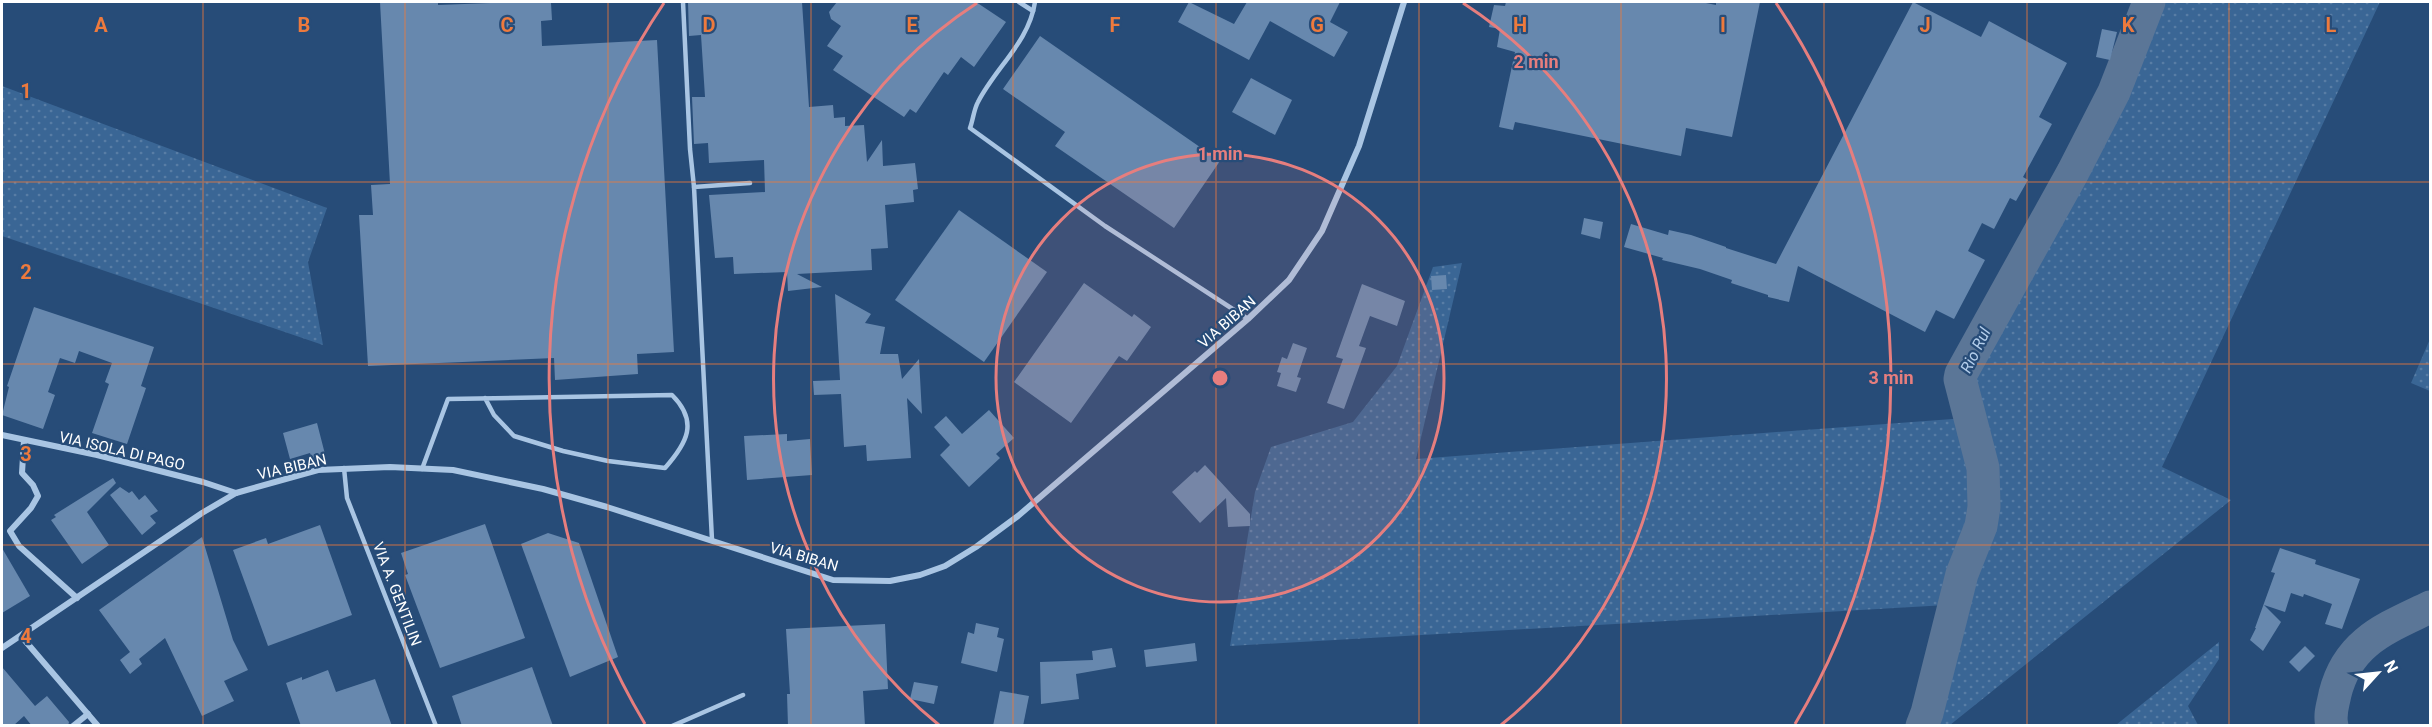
<svg xmlns="http://www.w3.org/2000/svg" width="2432" height="727" viewBox="0 0 2432 727" font-family="Roboto,sans-serif">
<defs>
<pattern id="grass-dots" width="8" height="8" patternUnits="userSpaceOnUse" patternTransform="scale(1.5)"><rect width="8" height="8" fill="#3a6695"/><path d="M2 2h.1M6 6h.1" fill="none" stroke="#587da5" stroke-width="1.8" stroke-linecap="round"/></pattern>
</defs>
<rect width="100%" height="100%" fill="#274c78"/>
<g fill="url(#grass-dots)">
<polygon points="2133,2 2380,2 2162,467 2231,500 1950,725 1937,725 1922,701 1964,604 1230,646 1255,492 1271,447 1353,422 1397,366 1433,267 1462,263 1416,459 1966,418 1963,399 1949,365 2058,172 2100,89"/>
<polygon points="2,86 327,208 308,262 323,345 2,236"/>
<polygon points="2430,339 2430,391 2411,383"/>
<polygon points="2219,642 2219,659 2188,706 2198,725 2116,725"/>
</g>
<g fill="none" stroke-linecap="round" stroke-linejoin="round">
<g stroke="#5b7697" stroke-width="33">
<polyline points="1922,726 1927,713 1962,574 1981,526 1984,507 1983,468 1960,379 1961,374 2073,172 2114,92 2149,2"/>
<path d="M2332 726C2329 714 2333 705 2335 694 2348 641 2387 628 2430 607"/>
</g>
</g>
<g fill="#6788ae">
<polygon points="380,2 438,2 438,5 517,2 551,3 552,20 541,21 542,46 657,40 674,352 637,354 638,374 555,380 554,358 368,366 359,215 373,215 371,185 390,184"/>
<polygon points="688,2 802,2 809,107 833,105 834,118 845,117 845,126 864,125 867,162 882,140 883,166 915,163 918,189 913,190 914,202 885,205 888,248 871,249 872,270 797,274 822,287 788,291 787,272 734,274 733,257 715,258 709,195 765,192 764,160 709,163 708,143 694,144 692,97 705,97 701,35 689,36"/>
<polygon points="837,2 976,2 1006,22 974,67 961,57 948,75 944,72 916,113 910,109 904,117 833,70 843,56 827,46 841,26 831,19 829,12"/>
<polygon points="1189,2 1234,24 1247,2 1340,2 1330,22 1348,32 1334,57 1270,21 1249,60 1178,22"/>
<polygon points="1506,2 1701,2 1716,5 1716,2 1760,2 1732,137 1686,128 1681,156 1515,122 1513,130 1499,127 1515,52 1497,47 1500,29 1489,27 1494,5 1505,6"/>
<polygon points="1913,2 1981,37 1989,21 2067,63 2039,117 2052,124 2023,177 2028,180 2016,201 2010,198 1994,229 1982,223 1968,251 1985,260 1954,319 1936,310 1925,332 1798,266 1789,302 1768,297 1768,295 1731,283 1732,280 1700,269 1662,260 1663,258 1624,247 1631,224 1668,235 1669,230 1691,235 1726,247 1726,248 1776,264"/>
<polygon points="2102,29 2117,32 2110,60 2096,57"/>
<polygon points="1040,36 1220,161 1174,228 1055,146 1065,132 1003,89"/>
<polygon points="1251,78 1292,100 1275,135 1232,112"/>
<polygon points="959,210 1047,272 984,362 895,300"/>
<polygon points="1584,218 1603,222 1600,239 1581,234"/>
<polygon points="1446,275 1447,289 1432,290 1431,276"/>
<polygon points="1084,283 1132,317 1134,314 1151,327 1127,361 1119,356 1071,423 1014,382"/>
<polygon points="1362,284 1405,301 1397,326 1370,316 1359,346 1366,348 1344,409 1327,403 1343,359 1336,357"/>
<polygon points="835,294 871,314 865,323 885,327 880,354 898,354 902,379 919,359 922,414 907,398 911,458 867,461 866,445 844,447 841,394 814,395 813,381 840,380"/>
<polygon points="34,307 154,347 141,386 146,388 127,444 92,433 109,384 105,382 112,363 79,351 75,363 60,358 48,392 55,395 43,429 2,415 9,387 7,386"/>
<polygon points="1293,343 1307,348 1297,377 1301,378 1296,392 1277,386 1281,373 1277,372 1282,357 1287,359"/>
<polygon points="989,410 1014,438 996,454 1000,458 969,487 940,455 950,445 934,427 946,416 962,434"/>
<polygon points="317,423 326,458 313,462 310,453 290,459 283,433"/>
<polygon points="787,434 787,441 810,439 812,475 747,480 744,436"/>
<polygon points="1205,465 1250,514 1250,526 1228,527 1226,498 1200,523 1172,492 1195,471 1197,473"/>
<polygon points="113,478 116,483 87,512 109,545 82,564 51,520 56,517 54,515"/>
<polygon points="120,487 129,493 132,491 139,500 145,495 158,511 150,516 156,523 142,535 110,495"/>
<polygon points="485,524 525,638 440,668 405,575 408,574 401,553"/>
<polygon points="320,525 352,615 268,646 233,550 266,538 268,544"/>
<polygon points="548,533 579,543 618,657 570,677 521,544"/>
<polygon points="202,537 233,640 248,670 224,681 234,701 202,716 165,638 139,659 142,664 130,674 120,660 130,652 99,610"/>
<polygon points="2,548 30,596 2,613"/>
<polygon points="2280,548 2316,560 2315,564 2360,579 2342,629 2325,624 2332,604 2304,594 2303,597 2291,593 2285,612 2264,605 2281,622 2263,651 2250,640 2256,628 2255,628 2275,573 2271,572"/>
<polygon points="976,623 999,628 997,637 1004,639 997,672 961,663 968,632 974,634"/>
<polygon points="885,624 888,689 863,691 865,726 788,726 787,694 790,694 786,629"/>
<polygon points="1195,643 1197,661 1146,667 1144,650"/>
<polygon points="2305,646 2315,656 2299,672 2289,662"/>
<polygon points="1112,648 1116,667 1076,674 1079,699 1041,704 1040,662 1093,660 1092,651"/>
<polygon points="2,667 35,706 47,696 69,722 68,726 32,726 24,716 13,726 2,726"/>
<polygon points="532,667 553,726 462,726 452,696"/>
<polygon points="328,670 336,692 375,679 392,726 301,726 286,683 302,677 302,680"/>
<polygon points="914,682 938,686 934,704 910,699"/>
<polygon points="1000,691 1029,696 1023,726 993,726"/>
</g>
<g fill="none" stroke-linecap="round" stroke-linejoin="round">
<g stroke="#a9c5e3" stroke-width="4.5">
<polyline points="683,2 690,149 694,187"/>
<polyline points="1019,2 1033,11"/>
<path d="M1035 2C1029 42 996 67 978 102 974 109 973 120 970 128L1105 226 1248 319"/>
<polyline points="344,468 347,498 436,726"/>
<path d="M422 469 448 399 672 395C699 422 687 443 665 468L608 461 563 451 514 436 494 415 485 398"/>
<polyline points="712,540 694,187 750,183"/>
<polyline points="672,726 743,695"/>
</g>
<g stroke="#a9c5e3" stroke-width="6">
<polyline points="2,435 97,455 203,482 236,493"/>
<polyline points="24,440 22,473 33,485 38,496 31,508 10,531 19,546 77,598"/>
<polyline points="21,636 98,726"/>
<polyline points="2,648 202,513 236,493 318,470 390,467 453,470 543,489 607,507 833,580 890,581 920,575 945,566 976,547 1018,516 1248,319 1289,280 1322,231 1359,146 1404,2"/>
<polyline points="73,726 88,714"/>
</g>
</g>
<path fill="none" stroke="#ed7a3d" stroke-width="1.5" stroke-opacity="0.55" d="M203 2V726M405 2V726M608 2V726M811 2V726M1013 2V726M1216 2V726M1419 2V726M1621 2V726M1824 2V726M2027 2V726M2229 2V726M2 182H2430M2 364H2430M2 545H2430"/>
<circle cx="1220" cy="378" r="224" fill="#e67e7e" fill-opacity=".12"/>
<g fill="none" stroke="#e67e7e" stroke-width="3">
<circle cx="1220" cy="378" r="224"/>
<path d="M939 725A447 447 0 0 1 977 3M1463 3A447 447 0 0 1 1501 725"/>
<path d="M645 724A671 671 0 0 1 664 3M1776 3A671 671 0 0 1 1795 724"/>
</g>
<g text-anchor="middle" stroke-width="4.5" stroke-linejoin="round" paint-order="stroke">
<g font-size="15" fill="#fff" stroke="#274c78">
<text transform="translate(1227 322) rotate(-41)" y="5">VIA BIBAN</text>
<text transform="translate(122 451) rotate(13)" y="5">VIA ISOLA DI PAGO</text>
<text transform="translate(292 467) rotate(-13)" y="5">VIA BIBAN</text>
<text transform="translate(804 557) rotate(16)" y="5">VIA BIBAN</text>
<text transform="translate(397 594) rotate(69)" y="5">VIA A. GENTILIN</text>
</g>
<g font-size="16" font-style="italic" fill="#b4ceeb" stroke="#274c78">
<text transform="translate(1975 350) rotate(-64)" y="6">Rio Rul</text>
</g>
</g>
<g font-size="20" text-anchor="middle" font-weight="bold" fill="#ed7a3d" stroke="#274c78" stroke-width="4.5" stroke-linejoin="round" paint-order="stroke">
<text x="101" y="32">A</text>
<text x="304" y="32">B</text>
<text x="507" y="32">C</text>
<text x="709" y="32">D</text>
<text x="912" y="32">E</text>
<text x="1115" y="32">F</text>
<text x="1317" y="32">G</text>
<text x="1520" y="32">H</text>
<text x="1723" y="32">I</text>
<text x="1925" y="32">J</text>
<text x="2128" y="32">K</text>
<text x="2331" y="32">L</text>
<text x="26" y="98">1</text>
<text x="26" y="279">2</text>
<text x="26" y="461">3</text>
<text x="26" y="643">4</text>
</g>
<circle cx="1220" cy="378" r="9" fill="#e67e7e" stroke="#274c78" stroke-width="3"/>
<g font-size="18" text-anchor="middle" font-weight="bold" fill="#e67e7e" stroke="#274c78" stroke-width="4.5" stroke-linejoin="round" paint-order="stroke">
<text x="1536" y="68">2 min</text>
<text x="1220" y="160">1 min</text>
<text x="1891" y="384">3 min</text>
</g>
<rect width="2432" height="727" fill="none" stroke="#ffffff" stroke-width="6"/>
<g transform="translate(2378 673) rotate(63)" stroke="#274c78" stroke-width="4.5" paint-order="stroke">
<path d="M0-4.5L10 22L0 15L-10 22Z" fill="#ffffff"/>
<text y="-9" font-size="16" font-weight="bold" text-anchor="middle" fill="#ffffff">N</text>
</g>
</svg>
